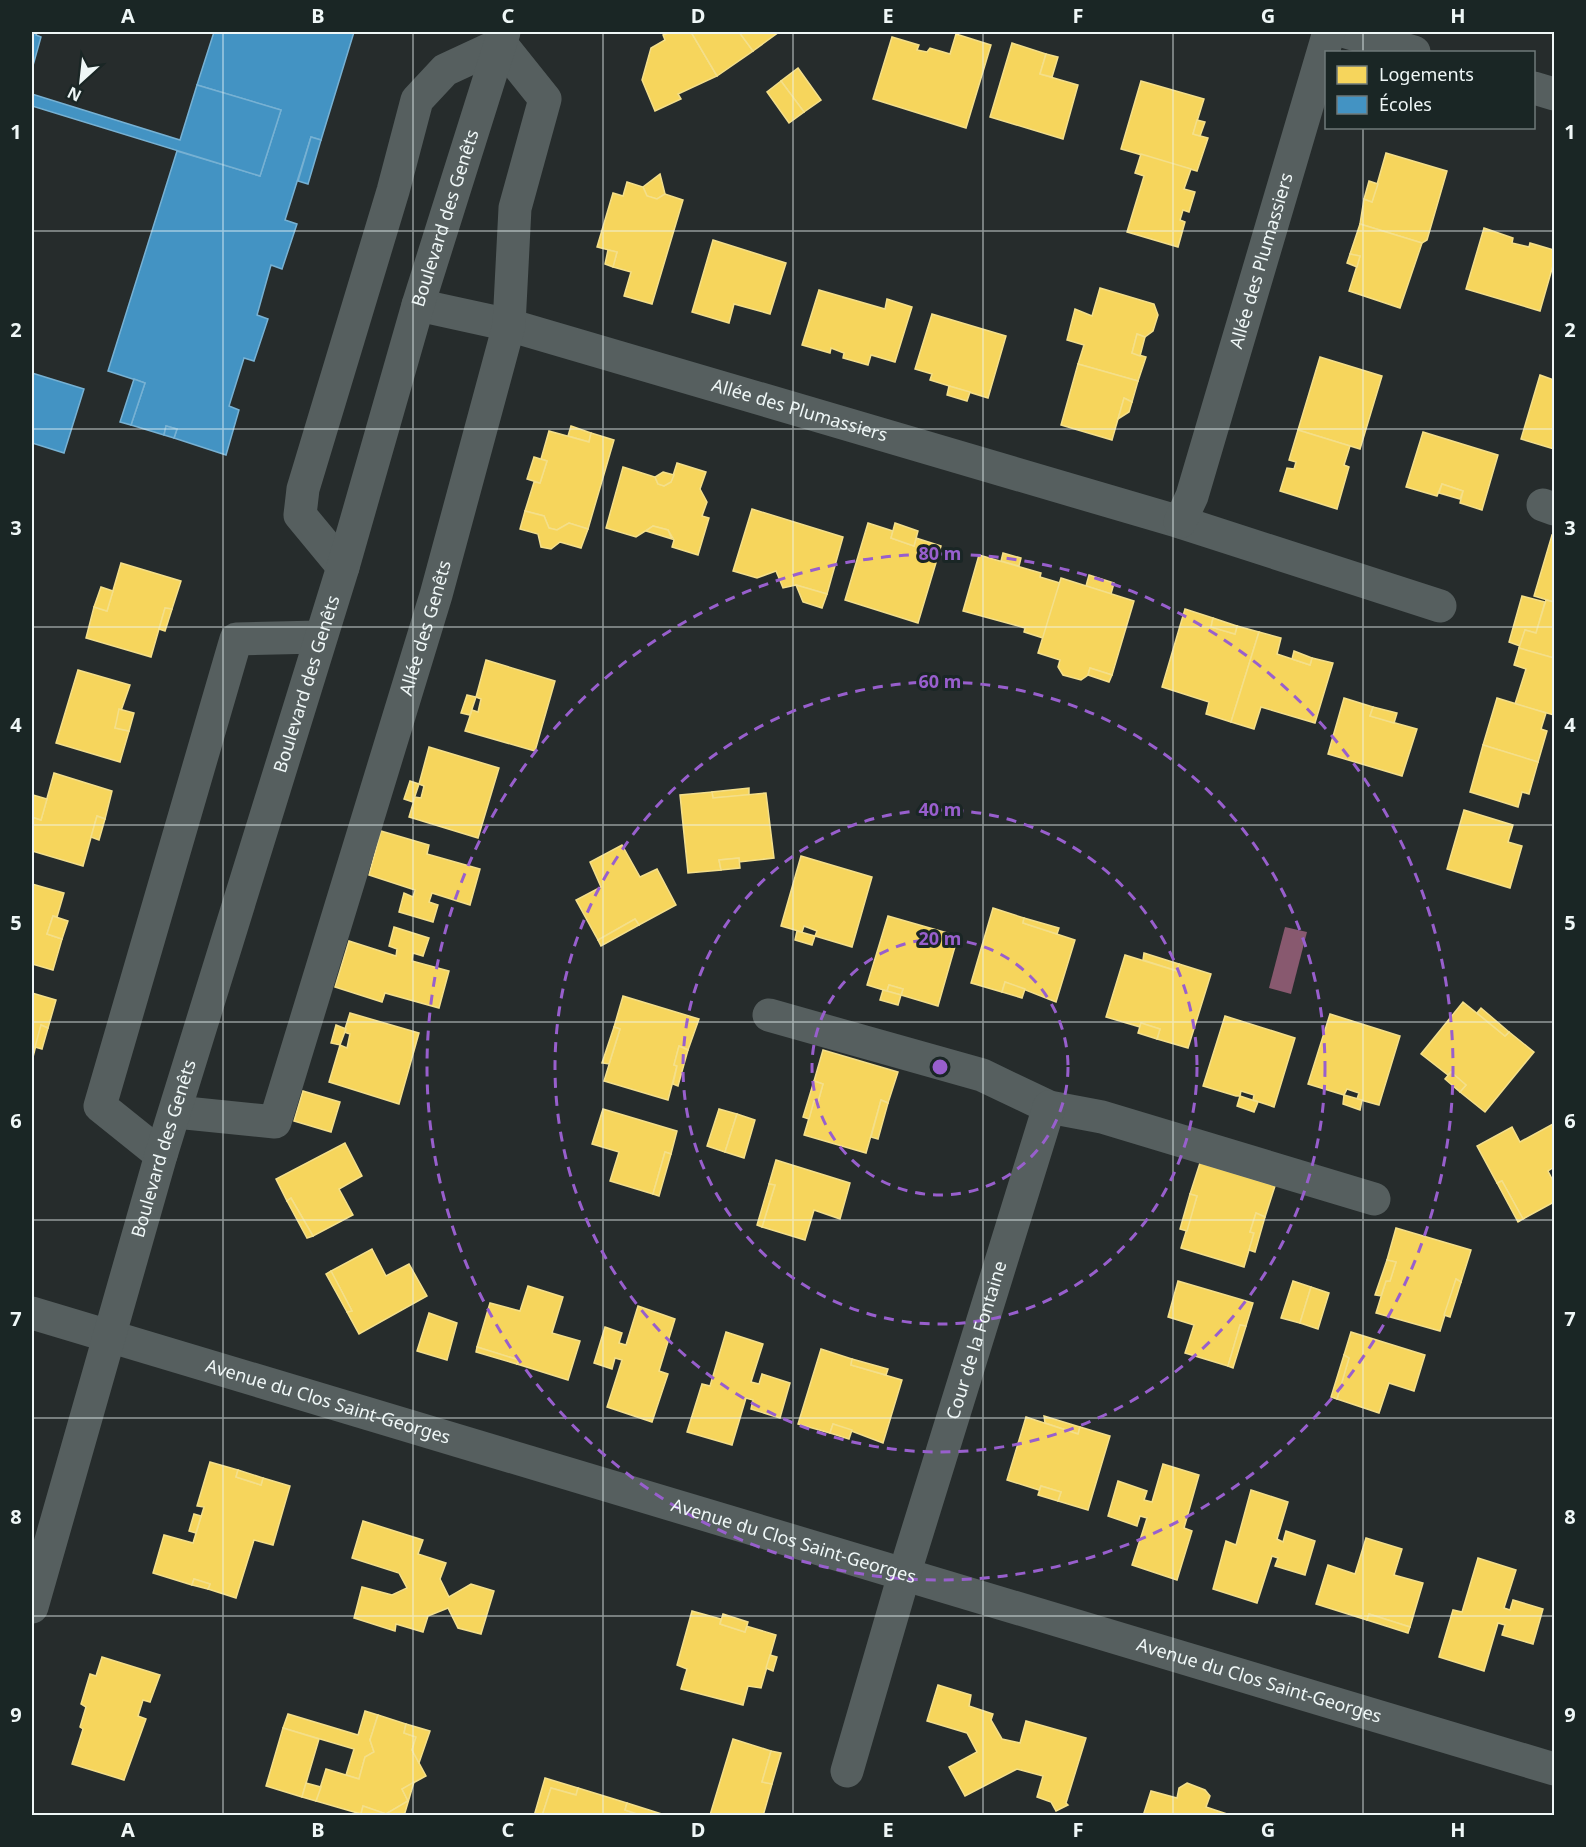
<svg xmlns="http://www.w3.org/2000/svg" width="1586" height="1847" viewBox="0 0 1586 1847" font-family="'Noto Sans',sans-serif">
<rect width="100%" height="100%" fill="#262c2c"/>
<polygon fill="#88596f" points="1285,927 1307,932 1291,994 1269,988"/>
<g fill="#f6d55c" stroke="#f4df8a" stroke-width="1.5">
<polygon points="670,32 691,32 717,76 678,94 681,99 655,111 642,80 651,48 665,40 663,35"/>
<polygon points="691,32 739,32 753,51 717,76"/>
<polygon points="739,32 779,32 753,51"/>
<polygon points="956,34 991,45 966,128 873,99 892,37 919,45 917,50 927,52 930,48 950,54"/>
<polygon points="1012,43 1046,54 1040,74 1078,85 1063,139 990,117"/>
<polygon points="1046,54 1058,57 1052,77 1040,74"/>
<polygon points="798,68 821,100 804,112 781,81"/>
<polygon points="781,81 804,112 789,123 767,92"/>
<polygon points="1141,81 1204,99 1193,134 1208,138 1197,171 1121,149"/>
<polygon points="1197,120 1205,122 1200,136 1193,134"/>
<polygon points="1386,153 1447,171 1427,240 1422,243 1360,224 1364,199 1372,202"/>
<polygon points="1141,154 1191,169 1184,189 1195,192 1189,212 1183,210 1180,220 1185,222 1178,247 1127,232 1144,176 1135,173"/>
<polygon points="660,174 665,194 657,199 647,196 643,187"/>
<polygon points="1369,181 1378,184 1372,202 1364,199"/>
<polygon points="627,182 643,187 647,196 657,199 665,194 683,200 652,304 624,296 631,272 613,267 617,252 597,247 613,193 623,196"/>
<polygon points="1360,224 1422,243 1400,308 1349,291 1360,256 1350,254"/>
<polygon points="1484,228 1513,238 1512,243 1529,247 1530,243 1554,250 1554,262 1540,311 1466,289"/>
<polygon points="713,240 786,263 770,314 734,304 729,323 692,312"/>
<polygon points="608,250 617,252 613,267 605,264"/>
<polygon points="1350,254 1360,256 1357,267 1347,263"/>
<polygon points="1100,288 1154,304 1158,315 1153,331 1145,337 1137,334 1132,353 1146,357 1138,381 1078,364 1084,345 1067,340 1075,309 1092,316"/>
<polygon points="819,290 885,309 887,299 912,307 895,362 871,355 868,365 843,358 844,353 831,348 830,353 802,345"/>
<polygon points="932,314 1006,336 988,398 930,380 932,374 915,369"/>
<polygon points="1137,334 1145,337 1140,356 1132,353"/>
<polygon points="1320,357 1382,376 1360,449 1298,430"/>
<polygon points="1078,364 1138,381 1132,402 1124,398 1112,440 1061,425"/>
<polygon points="1540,375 1554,380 1554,449 1521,439"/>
<polygon points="949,386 970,392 967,401 947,395"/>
<polygon points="1124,398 1132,402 1129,412 1118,419"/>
<polygon points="571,426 591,433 589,442 568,436"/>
<polygon points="1298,430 1350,446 1344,465 1349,467 1337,509 1280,491 1287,468 1294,469 1296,462 1289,460"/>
<polygon points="549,431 589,442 591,433 614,440 588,529 569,523 557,530 549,528 544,516 525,511 534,482 540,483 547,461 541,459"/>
<polygon points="1423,432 1498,455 1482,510 1460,503 1463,491 1442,484 1437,496 1406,487"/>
<polygon points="534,457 547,461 540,483 527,479"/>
<polygon points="677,463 706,472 700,489 707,502 702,516 709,518 698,555 672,547 674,540 668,530 653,526 636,537 606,528 623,467 655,477 658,484 664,486 671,482"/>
<polygon points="663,472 674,475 671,482 664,486 658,484 655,477"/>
<polygon points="1442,484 1463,491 1460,499 1439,493"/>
<polygon points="752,509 843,537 827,594 796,585 783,588 776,571 757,578 733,571"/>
<polygon points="525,511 544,516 549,528 557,530 569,523 588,529 581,548 560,542 551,549 541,547 538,534 520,529"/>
<polygon points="868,523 893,531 891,538 914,546 916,538 941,546 918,623 845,600"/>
<polygon points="895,523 918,531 914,546 891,538"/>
<polygon points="653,526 668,530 672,539 646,531"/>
<polygon points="1552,535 1554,536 1554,602 1534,596"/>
<polygon points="1003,553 1021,558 1019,566 1001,561"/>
<polygon points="979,555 1041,573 1040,577 1060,583 1043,638 1024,632 1025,628 963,611"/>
<polygon points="121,563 181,581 172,609 165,608 151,657 86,638 94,607 107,611"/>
<polygon points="1089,575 1114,583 1111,594 1086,586"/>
<polygon points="1061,578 1134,601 1112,675 1090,668 1088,675 1081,680 1063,675 1058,667 1060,660 1038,653"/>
<polygon points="796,585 827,594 822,608 803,602"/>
<polygon points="101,587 113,591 107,611 94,607"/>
<polygon points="1522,596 1545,602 1536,633 1525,630 1520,646 1509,642"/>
<polygon points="1546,600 1554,602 1554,658 1519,648 1525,630 1536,633"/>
<polygon points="165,608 172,609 165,631 159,629"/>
<polygon points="1185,609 1213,618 1211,627 1235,634 1237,626 1259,632 1231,722 1206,714 1209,702 1162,687"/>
<polygon points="1213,618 1237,626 1235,634 1211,627"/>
<polygon points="1259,632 1281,638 1277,654 1310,665 1312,658 1333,663 1315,723 1261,707 1254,729 1231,722"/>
<polygon points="1519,648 1554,658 1554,715 1515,704 1526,669 1514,665"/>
<polygon points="1294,651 1312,658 1310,665 1292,659"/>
<polygon points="486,660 555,681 535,751 465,731 472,710 478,712 481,699 476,697"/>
<polygon points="1090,668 1112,675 1109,682 1088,675"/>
<polygon points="78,670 130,685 115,728 129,731 120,762 56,743"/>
<polygon points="467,695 476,697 470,715 461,713"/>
<polygon points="1344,698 1373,707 1370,716 1417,729 1402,776 1328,754"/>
<polygon points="1497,698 1546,713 1541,729 1547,731 1538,762 1483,745"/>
<polygon points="1373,707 1397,713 1394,723 1370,716"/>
<polygon points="119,709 134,713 129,731 115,728"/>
<polygon points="1483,745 1538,762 1529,794 1522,792 1518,807 1470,792"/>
<polygon points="429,747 499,768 478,838 409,817 415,797 421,798 424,786 419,784"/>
<polygon points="54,773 112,791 105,819 97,816 83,866 32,851 32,817 41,820"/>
<polygon points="410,781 419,784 413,802 404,799"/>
<polygon points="749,788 749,795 713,798 712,792"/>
<polygon points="712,792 713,798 766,793 774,858 739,862 739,858 719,860 721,870 688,873 680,795"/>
<polygon points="33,795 47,799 41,820 32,817"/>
<polygon points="1464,810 1513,825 1508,842 1522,846 1510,888 1447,869"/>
<polygon points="97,816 105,819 99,840 91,837"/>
<polygon points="381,831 429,845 427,854 480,869 470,905 432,893 429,902 438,905 433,922 399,912 404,893 413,897 415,890 369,875"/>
<polygon points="622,845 640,877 657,869 676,905 639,925 635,919 598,940 576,900 601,887 590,862"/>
<polygon points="801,856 872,877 852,947 815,936 817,931 804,926 802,932 781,926"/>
<polygon points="739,858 740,868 721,870 719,860"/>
<polygon points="32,884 64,893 57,917 53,916 47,934 62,939 53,970 32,964"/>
<polygon points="993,908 1024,918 1023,923 1075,940 1056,1002 1005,982 1002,992 971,983"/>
<polygon points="53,916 68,921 62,939 47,934"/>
<polygon points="888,916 958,936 938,1006 901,995 903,989 889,985 887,991 867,985"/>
<polygon points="1024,918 1059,928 1057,934 1023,923"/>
<polygon points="635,919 639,925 601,946 598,940"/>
<polygon points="394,927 429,938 423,956 413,953 412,961 449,971 439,1008 385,993 382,1002 335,987 349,941 396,956 397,949 389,946"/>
<polygon points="797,931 815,936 812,945 795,940"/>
<polygon points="1144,953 1179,964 1177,971 1143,960"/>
<polygon points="1125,955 1177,971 1179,964 1211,974 1188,1048 1157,1039 1160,1029 1141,1023 1140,1027 1106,1017"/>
<polygon points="1005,982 1025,989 1022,998 1002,992"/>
<polygon points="889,985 903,989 901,995 887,991"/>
<polygon points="883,990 901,995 898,1005 880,1000"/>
<polygon points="32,993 56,1000 48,1028 41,1025 32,1061"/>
<polygon points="623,996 699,1019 688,1050 679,1046 674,1065 677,1066 668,1100 604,1081 620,1029 614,1027"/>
<polygon points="1463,1002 1505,1036 1509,1032 1534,1052 1485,1112 1460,1092 1466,1085 1451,1072 1448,1075 1421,1054"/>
<polygon points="1481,1008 1509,1032 1505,1036 1477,1013"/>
<polygon points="350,1013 419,1033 399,1104 329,1082 340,1045 347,1048 350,1034 344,1032"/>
<polygon points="1330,1014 1400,1036 1379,1105 1357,1099 1359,1093 1347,1089 1344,1095 1308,1084"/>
<polygon points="1225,1016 1295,1038 1274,1107 1253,1100 1254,1095 1241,1091 1240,1096 1236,1096 1203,1086"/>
<polygon points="1141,1023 1160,1029 1157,1039 1138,1033"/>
<polygon points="41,1025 48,1028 42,1049 35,1047"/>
<polygon points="336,1025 346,1029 340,1045 331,1043"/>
<polygon points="614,1027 620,1029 609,1064 602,1063"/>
<polygon points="679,1046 688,1050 678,1086 673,1084 677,1066 674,1065"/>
<polygon points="823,1050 898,1072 888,1103 881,1100 866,1153 804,1135 814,1101 818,1102 823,1084 814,1081"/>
<polygon points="1451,1072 1466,1085 1460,1092 1445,1079"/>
<polygon points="814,1081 823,1084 818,1102 814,1101 809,1119 803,1117"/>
<polygon points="303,1091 340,1102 331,1132 294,1121"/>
<polygon points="1344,1095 1362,1100 1360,1110 1343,1104"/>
<polygon points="1240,1096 1258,1102 1254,1112 1237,1106"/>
<polygon points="881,1100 888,1103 878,1139 871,1137"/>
<polygon points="603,1109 677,1131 671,1154 665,1152 653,1194 610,1181 619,1152 592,1144"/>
<polygon points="719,1109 737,1114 725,1152 707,1146"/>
<polygon points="737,1114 755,1120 744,1158 725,1152"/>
<polygon points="1553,1124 1554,1167 1548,1171 1554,1183 1554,1202 1523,1219 1502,1181 1497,1183 1477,1146 1512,1127 1520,1142"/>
<polygon points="345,1143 362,1176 339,1189 353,1215 313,1236 291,1198 287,1201 276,1179"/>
<polygon points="665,1152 671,1154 659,1196 653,1194"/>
<polygon points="776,1160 850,1183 840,1219 814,1210 805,1240 762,1227 775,1185 769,1184"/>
<polygon points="1200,1163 1275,1186 1265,1217 1256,1213 1250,1232 1254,1233 1244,1267 1181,1248 1197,1196 1190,1194"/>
<polygon points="1502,1181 1523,1219 1518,1222 1497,1183"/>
<polygon points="769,1184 775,1185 762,1227 757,1225"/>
<polygon points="1190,1194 1197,1196 1187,1231 1180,1229"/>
<polygon points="291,1198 313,1236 307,1238 287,1201"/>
<polygon points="1256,1213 1265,1217 1255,1252 1249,1250 1254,1233 1250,1232"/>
<polygon points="1396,1228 1471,1250 1461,1282 1456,1279 1440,1331 1376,1313 1386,1281 1390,1281 1396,1262 1387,1260"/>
<polygon points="372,1249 386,1276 409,1264 427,1296 359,1334 347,1312 352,1311 331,1271"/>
<polygon points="1387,1260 1396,1262 1390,1281 1386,1281 1381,1296 1375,1295"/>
<polygon points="331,1271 352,1311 347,1312 326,1274"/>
<polygon points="1456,1279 1461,1282 1450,1317 1444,1315"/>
<polygon points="1178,1281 1253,1303 1246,1326 1240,1325 1228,1366 1185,1353 1194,1325 1168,1317"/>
<polygon points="1293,1281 1311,1287 1300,1323 1281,1318"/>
<polygon points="528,1286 563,1297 552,1333 580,1341 568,1380 517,1364 519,1360 477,1347 490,1303 520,1311"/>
<polygon points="1311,1287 1329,1293 1318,1329 1300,1323"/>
<polygon points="638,1306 675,1319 659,1371 668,1374 652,1422 607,1407 622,1360 615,1358 612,1369 594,1363 605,1327 622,1333 619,1343 626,1345"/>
<polygon points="429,1313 457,1323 447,1360 417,1351"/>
<polygon points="1240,1325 1246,1326 1233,1368 1228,1366"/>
<polygon points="726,1332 763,1344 751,1382 759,1384 762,1374 790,1383 780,1418 751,1409 753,1400 746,1398 732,1445 687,1432 702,1384 710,1386"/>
<polygon points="1351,1332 1425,1355 1414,1391 1389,1383 1379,1413 1337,1399 1349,1358 1344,1355"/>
<polygon points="477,1347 519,1360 517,1364 476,1352"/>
<polygon points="821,1349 852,1359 851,1365 902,1380 883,1443 833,1424 830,1433 798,1424"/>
<polygon points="1344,1355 1349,1358 1337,1399 1331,1397"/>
<polygon points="852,1359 888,1369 886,1375 851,1365"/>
<polygon points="1044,1416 1080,1427 1078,1434 1045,1423"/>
<polygon points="1026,1417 1078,1434 1080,1427 1110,1436 1088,1510 1058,1501 1061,1492 1041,1486 1039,1490 1007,1480"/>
<polygon points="833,1424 852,1430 849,1439 830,1433"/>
<polygon points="210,1462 238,1470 236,1477 261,1485 263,1478 290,1486 273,1545 254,1540 236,1598 208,1589 210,1584 194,1579 192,1585 153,1573 164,1535 193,1543 204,1507 197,1506"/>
<polygon points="1163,1464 1199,1475 1184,1528 1192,1531 1177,1580 1132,1565 1147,1518 1140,1516 1137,1526 1108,1516 1118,1481 1147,1491 1144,1500 1152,1502"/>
<polygon points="238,1470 263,1478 261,1485 236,1477"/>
<polygon points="1041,1486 1061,1492 1058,1501 1038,1495"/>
<polygon points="1251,1490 1288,1502 1277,1539 1283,1542 1286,1531 1315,1541 1305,1575 1275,1566 1278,1558 1272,1556 1257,1603 1213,1589 1226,1541 1236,1545"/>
<polygon points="194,1514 201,1516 196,1533 189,1531"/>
<polygon points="363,1521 423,1540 418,1554 446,1563 440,1579 449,1597 471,1584 494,1591 481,1634 458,1628 448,1608 428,1616 423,1632 396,1624 395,1631 354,1618 362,1587 392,1595 407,1588 399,1573 352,1558"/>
<polygon points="1366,1538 1402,1549 1394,1575 1423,1583 1410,1627 1369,1614 1367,1620 1316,1604 1328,1565 1355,1574"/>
<polygon points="1478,1558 1516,1570 1504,1608 1510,1610 1513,1600 1543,1609 1533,1644 1502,1635 1505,1625 1498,1623 1484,1671 1439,1657 1453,1610 1462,1612"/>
<polygon points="194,1579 210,1584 208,1589 192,1585"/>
<polygon points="692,1611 721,1619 720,1624 745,1632 746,1626 776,1635 761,1688 748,1686 743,1705 681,1689 687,1669 677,1665"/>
<polygon points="723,1614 748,1622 745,1632 720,1624"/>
<polygon points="1369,1614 1410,1627 1408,1633 1367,1620"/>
<polygon points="770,1655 777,1657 773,1671 766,1668"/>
<polygon points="102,1657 160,1675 150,1702 143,1700 138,1716 146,1719 124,1780 72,1764 83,1729 80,1727 86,1707 81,1704 90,1674 96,1676"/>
<polygon points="938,1685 971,1695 969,1706 993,1714 991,1720 1002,1739 1020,1743 1026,1721 1086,1738 1066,1803 1068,1805 1056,1811 1051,1802 1037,1797 1043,1776 1017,1769 965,1796 949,1767 977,1752 967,1733 927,1721"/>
<polygon points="365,1711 378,1715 370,1740 374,1752 365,1757 359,1779 346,1775 354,1749 283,1728 288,1714 358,1735"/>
<polygon points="378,1715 406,1724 404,1733 416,1737 412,1750 426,1776 402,1789 408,1801 386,1814 363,1806 361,1814 316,1801 326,1769 359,1779 365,1757 374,1752 370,1740"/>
<polygon points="406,1724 430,1731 419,1763 412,1750 416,1737 404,1733"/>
<polygon points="283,1728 319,1739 302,1797 266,1786"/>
<polygon points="733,1739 771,1751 762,1782 772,1784 763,1816 710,1815"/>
<polygon points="771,1751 781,1753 772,1784 762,1782"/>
<polygon points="545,1778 578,1788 576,1795 551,1788 542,1816 534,1816"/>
<polygon points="414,1782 404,1816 361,1814 363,1806 386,1814 408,1801 402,1789"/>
<polygon points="306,1783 321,1787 316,1801 302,1797"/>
<polygon points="1187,1783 1205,1790 1210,1796 1206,1807 1233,1816 1143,1816 1151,1791 1177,1798 1179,1788"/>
<polygon points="551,1788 576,1795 578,1788 627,1803 625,1810 643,1816 542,1816"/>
<polygon points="627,1803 668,1816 643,1816 625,1810"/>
</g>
<g fill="#4393c3" stroke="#77b1d3" stroke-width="1.5">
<polygon points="32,32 37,32 36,35 41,37 32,69"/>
<polygon points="214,32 354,32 321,140 311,137 285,220 297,224 282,269 271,265 257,315 268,319 254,361 244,358 229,406 239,410 226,455 174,438 177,429 166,426 164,435 131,425 145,383 108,371 177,151 260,176 281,110 197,85"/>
<polygon points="197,85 281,110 260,176 32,106 32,94 180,140"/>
<polygon points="311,137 321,140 308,184 298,181"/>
<polygon points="32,373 84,389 64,453 32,443"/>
<polygon points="134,379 145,383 131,425 120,422"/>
<polygon points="166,426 177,429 174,438 164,435"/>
</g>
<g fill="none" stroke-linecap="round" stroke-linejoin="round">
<g stroke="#565f5f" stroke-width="33">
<polyline points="1346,32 1414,52"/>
<polyline points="1534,88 1554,94"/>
<path id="s1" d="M418 305 509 325 1180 522 1440 606"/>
<polyline points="1543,505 1554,509"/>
<path id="s2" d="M1180 522 1192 496 1329 32"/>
<polyline points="769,1015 982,1075 1049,1107 1102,1117 1374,1199"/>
<path id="s3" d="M176 1112 275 1122 436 595 509 325 515 208 545 99 501 44 445 70 417 100 393 191 303 489 300 515 343 567"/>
<polyline points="161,1155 100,1106 236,639 319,637"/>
<path id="s4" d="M32 1313 1554 1769"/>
<path id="s5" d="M32 1607 161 1155 343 567 418 305 504 32"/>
<path id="s6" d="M847 1771 904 1575 1049 1107"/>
</g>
</g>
<path fill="none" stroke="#eff7f7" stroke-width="1.5" stroke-opacity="0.55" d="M223 32V1816M413 32V1816M603 32V1816M793 32V1816M983 32V1816M1173 32V1816M1363 32V52M1363 128V1816M32 231H1554M32 429H1554M32 627H1554M32 825H1554M32 1022H1554M32 1220H1554M32 1418H1554M32 1616H1554"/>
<g fill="none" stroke="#985fcd" stroke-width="3" stroke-dasharray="10 8">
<circle cx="940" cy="1067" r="128"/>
<circle cx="940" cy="1067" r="257"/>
<circle cx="940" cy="1067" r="385"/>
<circle cx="940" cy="1067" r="513"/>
</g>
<g text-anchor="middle" stroke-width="6" stroke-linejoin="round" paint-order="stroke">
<g font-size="18" fill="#eff7f7" stroke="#1a2625">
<text dy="6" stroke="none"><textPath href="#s5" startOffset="1449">Boulevard des Genêts</textPath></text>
<text dy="6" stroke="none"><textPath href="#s2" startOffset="274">Allée des Plumassiers</textPath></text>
<text dy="6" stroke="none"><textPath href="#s1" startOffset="396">Allée des Plumassiers</textPath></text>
<text dy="6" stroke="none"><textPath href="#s3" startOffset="616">Allée des Genêts</textPath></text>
<text dy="6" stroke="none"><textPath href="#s5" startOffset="963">Boulevard des Genêts</textPath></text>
<text dy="6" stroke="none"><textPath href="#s5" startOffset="477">Boulevard des Genêts</textPath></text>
<text dy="6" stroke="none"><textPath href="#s6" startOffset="450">Cour de la Fontaine</textPath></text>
<text dy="6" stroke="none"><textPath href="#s4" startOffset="309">Avenue du Clos Saint-Georges</textPath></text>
<text dy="6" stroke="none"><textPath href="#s4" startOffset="795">Avenue du Clos Saint-Georges</textPath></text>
<text dy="6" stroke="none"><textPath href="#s4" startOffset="1281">Avenue du Clos Saint-Georges</textPath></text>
</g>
</g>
<circle cx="940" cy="1067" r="9" fill="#985fcd" stroke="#1a2625" stroke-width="3"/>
<g font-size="18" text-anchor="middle" font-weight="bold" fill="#985fcd" stroke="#1a2625" stroke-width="6" stroke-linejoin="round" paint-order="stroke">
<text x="940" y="560">80 m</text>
<text x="940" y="688">60 m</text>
<text x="940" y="816">40 m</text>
<text x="940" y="945">20 m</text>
</g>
<rect width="1586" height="1847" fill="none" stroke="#1a2625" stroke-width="66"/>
<rect x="1325" y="51" width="210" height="78" fill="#1a2625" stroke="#6f7a79" stroke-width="1.5"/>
<rect x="1337" y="66" width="30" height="18" fill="#f6d55c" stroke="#6f7a79" stroke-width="1.5"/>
<text x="1379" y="81" font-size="18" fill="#eff7f7">Logements</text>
<rect x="1337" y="96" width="30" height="18" fill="#4393c3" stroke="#6f7a79" stroke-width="1.5"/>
<text x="1379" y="111" font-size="18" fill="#eff7f7">Écoles</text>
<g transform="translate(81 81) rotate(207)" stroke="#1a2625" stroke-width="4.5" paint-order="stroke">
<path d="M0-4.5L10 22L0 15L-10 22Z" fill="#eff7f7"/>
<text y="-9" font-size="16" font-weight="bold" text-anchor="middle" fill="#eff7f7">N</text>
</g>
<rect x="33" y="33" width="1520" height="1781" fill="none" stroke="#eff7f7" stroke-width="2"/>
<g font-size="20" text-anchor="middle" font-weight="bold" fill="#eff7f7">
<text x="128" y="23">A</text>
<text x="318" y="23">B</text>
<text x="508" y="23">C</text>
<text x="698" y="23">D</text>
<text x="888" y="23">E</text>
<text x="1078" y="23">F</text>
<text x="1268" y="23">G</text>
<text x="1458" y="23">H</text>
<text x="16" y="139">1</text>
<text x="1570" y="139">1</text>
<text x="16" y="337">2</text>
<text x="1570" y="337">2</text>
<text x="16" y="535">3</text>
<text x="1570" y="535">3</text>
<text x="16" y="732">4</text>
<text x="1570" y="732">4</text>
<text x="16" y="930">5</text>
<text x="1570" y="930">5</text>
<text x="16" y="1128">6</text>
<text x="1570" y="1128">6</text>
<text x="16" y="1326">7</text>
<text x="1570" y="1326">7</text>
<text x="16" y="1524">8</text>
<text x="1570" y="1524">8</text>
<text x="16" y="1722">9</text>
<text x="1570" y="1722">9</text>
<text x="128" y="1837">A</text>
<text x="318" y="1837">B</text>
<text x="508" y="1837">C</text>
<text x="698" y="1837">D</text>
<text x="888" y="1837">E</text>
<text x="1078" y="1837">F</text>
<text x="1268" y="1837">G</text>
<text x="1458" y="1837">H</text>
</g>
</svg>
